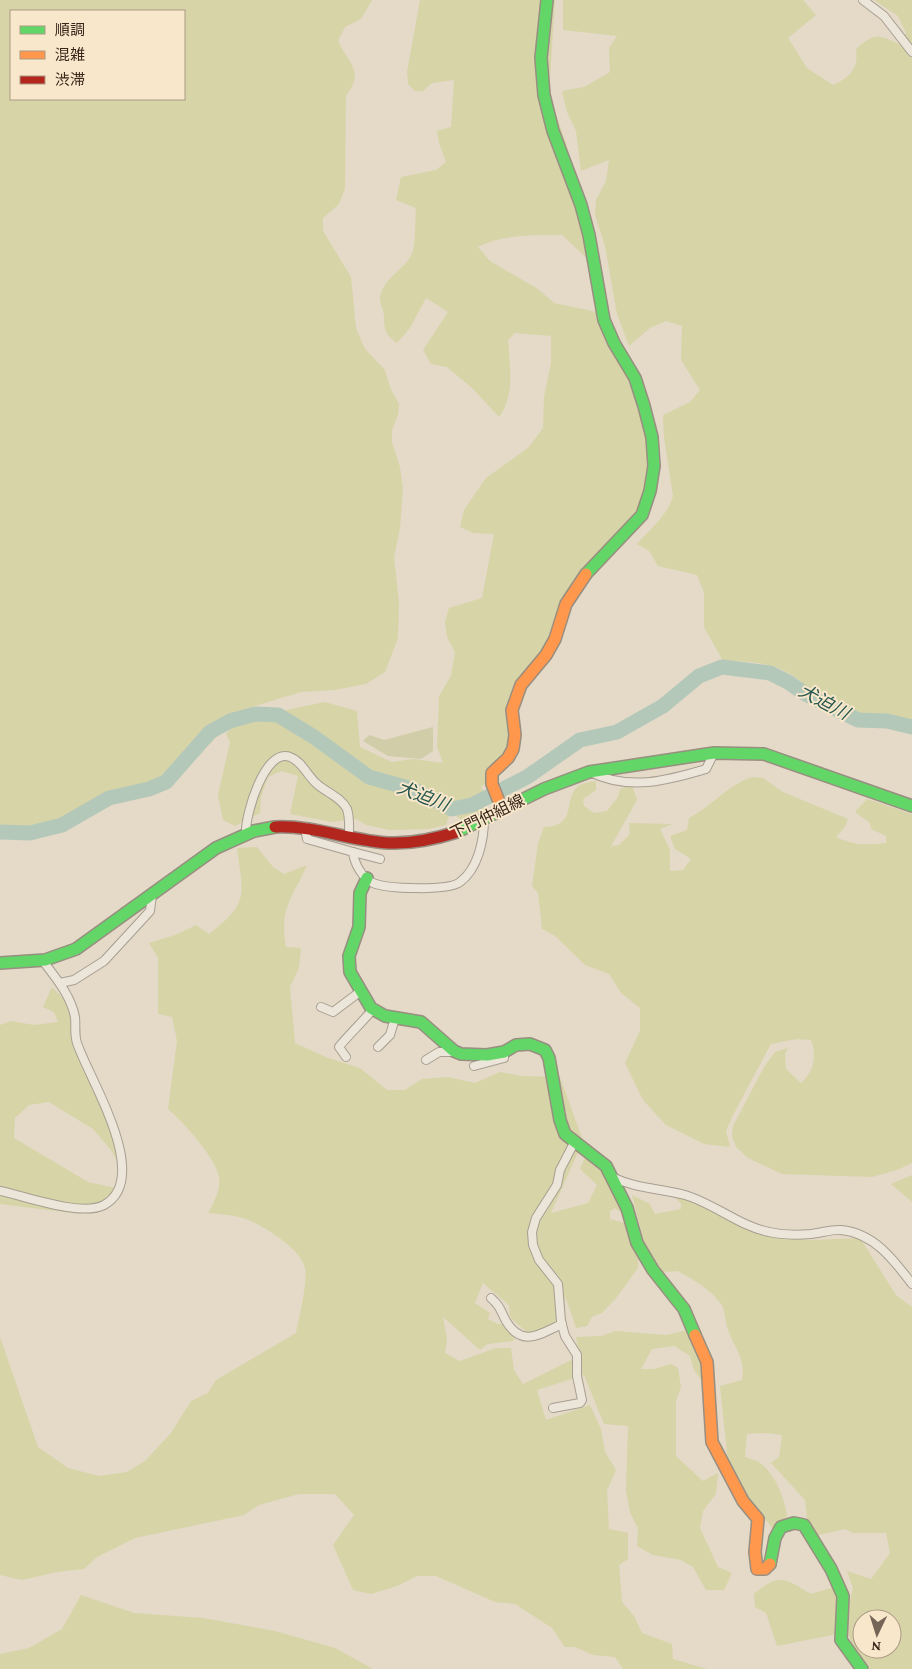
<svg xmlns="http://www.w3.org/2000/svg" width="912" height="1669" viewBox="0 0 912 1669" font-family="'Crimson Pro','Noto Sans JP',serif">
<rect width="100%" height="100%" fill="#e4dac7"/>
<g fill="#d7d4a8" fill-rule="evenodd">
<path d="M0 0H372L361 19 345 27 338 41C349 64 365 71 346 96L345 189 339 204 323 218V231L351 277 356 328 365 349 385 370 390 387 399 404 398 415 392 430V442L400 467 403 489 400 528 394 557 399 602 398 638 385 672 366 684 334 690 301 692 235 712 213 741 178 771 82 816 68 827 15 832 0 829ZM11 11H184V99H11Z"/>
<path d="M420 0H555L549 94 566 143 595 266 562 235C534 235 504 234 478 247L490 261 538 289 554 303 606 314 635 397 649 425 657 460 658 490 646 517 599 561 563 612 518 694V738L494 776 481 787 488 802 482 815 461 820 451 811 446 825 429 829 390 830 366 825 357 819 332 822 290 814 298 776 281 771 268 777 261 797 260 813 235 826 223 820 218 795 230 742 226 734 239 720 325 702 357 711 360 747 392 762 413 759 443 763 437 747 439 696 451 676 455 652 447 637 445 622 449 608 482 598 494 534 473 533 460 527 464 510 486 478 529 447 543 428 544 397 551 363V336L515 333 508 340C510 366 515 396 499 417L472 388 447 367 431 364 423 350 448 312 426 298 410 328 397 343C386 336 384 329 384 317 384 311 380 304 380 298 383 278 403 271 412 254 416 245 415 219 416 208L396 200 401 177 436 170 446 162 439 143 437 131 451 127 454 80 432 83 423 91H415L408 84 407 72Z"/>
<path d="M563 0H803L816 15 788 38 807 68 833 85C850 78 859 68 856 49 876 31 879 35 901 45L906 33 898 16 874 0H912V722L882 719 858 723 843 706 828 711C796 669 776 661 723 661L704 627V592L697 575 658 566 649 551 637 544C650 529 668 515 673 496L664 437 663 415 690 402 700 390 681 360 682 326 666 321 650 328 629 346 617 314 605 246 595 215 596 200 606 181 609 160 581 171 576 131 567 112 562 91 584 87 610 72 609 48 617 36 563 30Z"/>
<path d="M752 777 763 778 783 792 848 819 845 827 836 837C856 846 865 845 886 843V836L871 829 870 823 855 812 867 799 912 814V1163L897 1170 872 1177 782 1174 748 1158 736 1147 732 1136 733 1126 764 1067 775 1052 788 1048 785 1054 786 1069 801 1083C814 1071 817 1057 811 1040L797 1039 771 1044 732 1117 726 1131 730 1147 704 1144 666 1125 643 1100 625 1063 640 1031V1008L621 993 609 974 585 965 555 936 542 929 538 893 532 886 538 843 544 827C580 826 561 797 580 785 584 783 591 782 596 781V790L583 799 584 806 594 813 607 811 618 797 620 789 632 785 637 800 611 846 619 845 630 834 629 823 672 824 660 829 670 850V871L683 870 691 859 675 849 670 836 687 830 689 818C712 806 728 785 752 777Z"/>
<path d="M257 847 273 867 284 874 307 865C292 899 279 908 286 947L301 948 299 968 290 987 295 1043 328 1058 360 1068 387 1090H405L422 1079 448 1077 475 1083 500 1072 523 1076 560 1077 583 1141 551 1213 588 1203 597 1185 580 1169 588 1151 596 1156 634 1222 615 1208 610 1211V1219L629 1224 639 1243 638 1268 617 1297 602 1313 592 1317 587 1326 576 1328 565 1295 564 1326 533 1338 510 1317 509 1305 483 1283 475 1303 490 1313 488 1319 498 1324 511 1325 518 1333 513 1341 488 1344 480 1350 443 1317 447 1339 445 1353 460 1361 496 1348H511L514 1370 523 1384 579 1356 576 1337 601 1336 616 1331 667 1335 694 1328C709 1356 714 1365 713 1397L694 1370 690 1356 674 1346 652 1349 641 1369H654L671 1364 678 1368 681 1387 676 1401V1456L703 1481 718 1473 716 1494 703 1511 700 1528 718 1567 732 1573 724 1590H706L693 1567 681 1560 653 1555 637 1546 638 1528 630 1513 626 1490 628 1426 604 1424 584 1375 537 1390 546 1420 590 1405 601 1429 605 1452 616 1470 607 1490 609 1529 628 1533V1559L619 1565 622 1602 634 1616 642 1633 672 1644 673 1659 707 1669H623L615 1657 593 1655 575 1647H565L552 1628 515 1604 495 1602 436 1576H417L397 1586 371 1594 353 1590 333 1545 354 1515 335 1494H299L259 1505 244 1515 135 1538 97 1557 84 1569 57 1572 22 1580 0 1575V1337L38 1447 68 1468 99 1476 127 1472 145 1461 171 1433 191 1401 208 1393 216 1380 296 1333C299 1318 308 1282 305 1268 300 1248 264 1226 246 1219 235 1215 220 1214 208 1213 214 1202 223 1186 218 1173 212 1154 183 1122 168 1109L177 1041 172 1017 158 1014V958L149 943 175 935 196 925 209 934C250 903 243 895 237 848Z"/>
<polygon points="52,987 69,1004 81,1029 80,1042 99,1088 126,1176 111,1150 93,1129 49,1102 29,1105 15,1118 14,1138 88,1182 124,1190 107,1204 80,1214 0,1204 0,1025 11,1021 34,1025 58,1022 54,1012 43,1007"/>
<polygon points="912,1175 912,1202 891,1184"/>
<path d="M632 1195 650 1204 655 1214 681 1209V1204L675 1197H682L742 1221 753 1232 769 1236 812 1240 860 1238 896 1295 912 1307V1669H870L853 1651 848 1632 777 1646 766 1613 755 1607 754 1594C779 1573 784 1578 811 1594L844 1584 849 1605 853 1588 847 1571 871 1579 890 1553 886 1533H853L845 1529 818 1535 808 1526 805 1500 771 1463 779 1457 782 1435 766 1433 747 1434 745 1457C750 1459 756 1460 760 1463 776 1475 785 1499 787 1517L772 1528 751 1500 727 1480V1453L720 1386 742 1380C746 1359 735 1349 728 1330 725 1322 726 1311 721 1304 712 1290 692 1279 678 1271L663 1272 649 1263ZM862 1619H892V1649H862Z"/>
<polygon points="81,1595 134,1613 203,1618 275,1631 335,1648 373,1669 0,1669 0,1654 29,1648 62,1629"/>
</g>
<polygon fill="#d0cda8" points="433,727 433,751 421,759 388,756 363,741 369,735 384,740"/>
<g fill="none" stroke-linecap="round" stroke-linejoin="round">
<polyline stroke="#b4c8ba" stroke-width="15" points="0,832 30,833 62,825 109,798 149,789 166,782 210,732 230,721 255,714 278,715 314,737 369,777 412,789 452,809 472,805 527,777 580,740 617,732 663,706 699,676 722,667 770,673 788,682 804,693 858,720 887,721 912,727"/>
<defs>
<g id="street">
<polyline points="863,0 884,16 912,52"/>
<path d="M590 772C629 791 666 781 706 769L714 753"/>
<path d="M305 827 307 839 353 852C354 863 362 878 373 883 387 889 449 891 460 882 478 869 484 840 484 819"/>
<path d="M246 833C245 815 265 747 290 757 302 761 308 777 317 784 327 793 341 797 347 809 350 818 349 827 349 836"/>
<polyline points="353,852 380,859"/>
<polyline points="60,983 74,980 104,961 150,911 152,895"/>
<polyline points="321,1007 333,1012 361,991"/>
<polyline points="378,1047 390,1035 395,1018"/>
<path d="M346 1057 339 1047C341 1043 368 1016 373 1009"/>
<polyline points="426,1060 439,1052 457,1052"/>
<polyline points="474,1066 504,1058 504,1052"/>
<path d="M612 1177C637 1189 659 1188 685 1195 715 1204 739 1226 769 1232 782 1235 798 1235 811 1234 821 1233 832 1229 841 1230 874 1233 894 1260 912 1284"/>
<path d="M0 1191C25 1196 81 1217 104 1205 153 1178 89 1079 77 1043 74 1034 76 1025 75 1017 71 996 56 978 43 961"/>
<path d="M491 1298C501 1307 500 1310 506 1321 522 1348 540 1334 562 1324"/>
<polyline points="553,1408 580,1403 582,1400 577,1376 577,1355 565,1336 561,1321 558,1284 539,1260 533,1245 532,1232 536,1218 557,1185 560,1170 574,1143"/>
</g>
<g id="fast">
<polyline points="547,0 541,58 544,95 553,131 581,205 589,235 604,320 614,343 635,378 644,406 652,437 654,466 650,491 642,515 586,574"/>
<polyline points="457,832 544,789 589,772 714,753 764,754 912,806"/>
<polyline points="367,878 360,893 359,927 349,956 350,972 371,1008 385,1016 421,1022 454,1051 461,1054 487,1055 504,1052 516,1045 530,1044 545,1050 549,1058 560,1120 565,1134 606,1166 627,1208 637,1243 653,1270 684,1309 695,1335"/>
<polyline points="0,963 45,960 76,949 216,848 254,831 275,827"/>
<polyline points="770,1564 775,1538 781,1527 794,1523 804,1525 831,1569 843,1596 841,1640 862,1669"/>
</g>
<g id="slow">
<polyline points="502,809 492,784 492,773 508,758 513,749 515,735 512,710 521,685 546,655 555,639 566,604 586,574"/>
<polyline points="695,1335 707,1362 712,1442 743,1501 758,1519 755,1552 757,1569 765,1569 770,1564"/>
</g>
<path id="jam" d="M275 827C314 825 351 841 389 843 413 844 435 839 457 832"/>
</defs>
<use href="#street" stroke="#a89e91" stroke-width="10"/>
<use href="#fast" stroke="#988e81" stroke-width="14"/>
<use href="#slow" stroke="#988e81" stroke-width="14"/>
<use href="#jam" stroke="#988e81" stroke-width="14"/>
<use href="#street" stroke="#ece5da" stroke-width="8"/>
<use href="#fast" stroke="#63d668" stroke-width="11"/>
<use href="#slow" stroke="#ff974d" stroke-width="11"/>
<use href="#jam" stroke="#b3261e" stroke-width="11"/>
</g>
<g text-anchor="middle" stroke-width="4" stroke-linejoin="round" paint-order="stroke">
<g font-size="16" fill="#37261a" stroke="#f8e7ca">
<text transform="translate(487 816) rotate(-26)" y="6">下門仲組線</text>
</g>
<g font-size="18" font-style="italic" fill="#275851" stroke="#f8e7ca">
<text transform="translate(824 702) rotate(28)" y="6">犬迫川</text>
<text transform="translate(423 796) rotate(21)" y="6">犬迫川</text>
</g>
</g>
<rect x="10" y="10" width="175" height="90" fill="#f8e7ca" stroke="#ab9a84"/>
<rect x="20" y="26" width="25" height="8" fill="#63d668" stroke="#ab9a84"/>
<text x="55" y="35" font-size="15" fill="#37261a">順調</text>
<rect x="20" y="51" width="25" height="8" fill="#ff974d" stroke="#ab9a84"/>
<text x="55" y="60" font-size="15" fill="#37261a">混雑</text>
<rect x="20" y="76" width="25" height="8" fill="#b3261e" stroke="#ab9a84"/>
<text x="55" y="85" font-size="15" fill="#37261a">渋滞</text>
<g transform="translate(877 1634) rotate(184)"><circle r="24" fill="#f8e7ca" stroke="#ab9a84"/>
<path d="M0-4L9 19L0 12L-9 19Z" fill="#746557"/>
<text y="-8" font-size="14" font-weight="bold" text-anchor="middle" fill="#37261a">N</text>
</g>
</svg>
